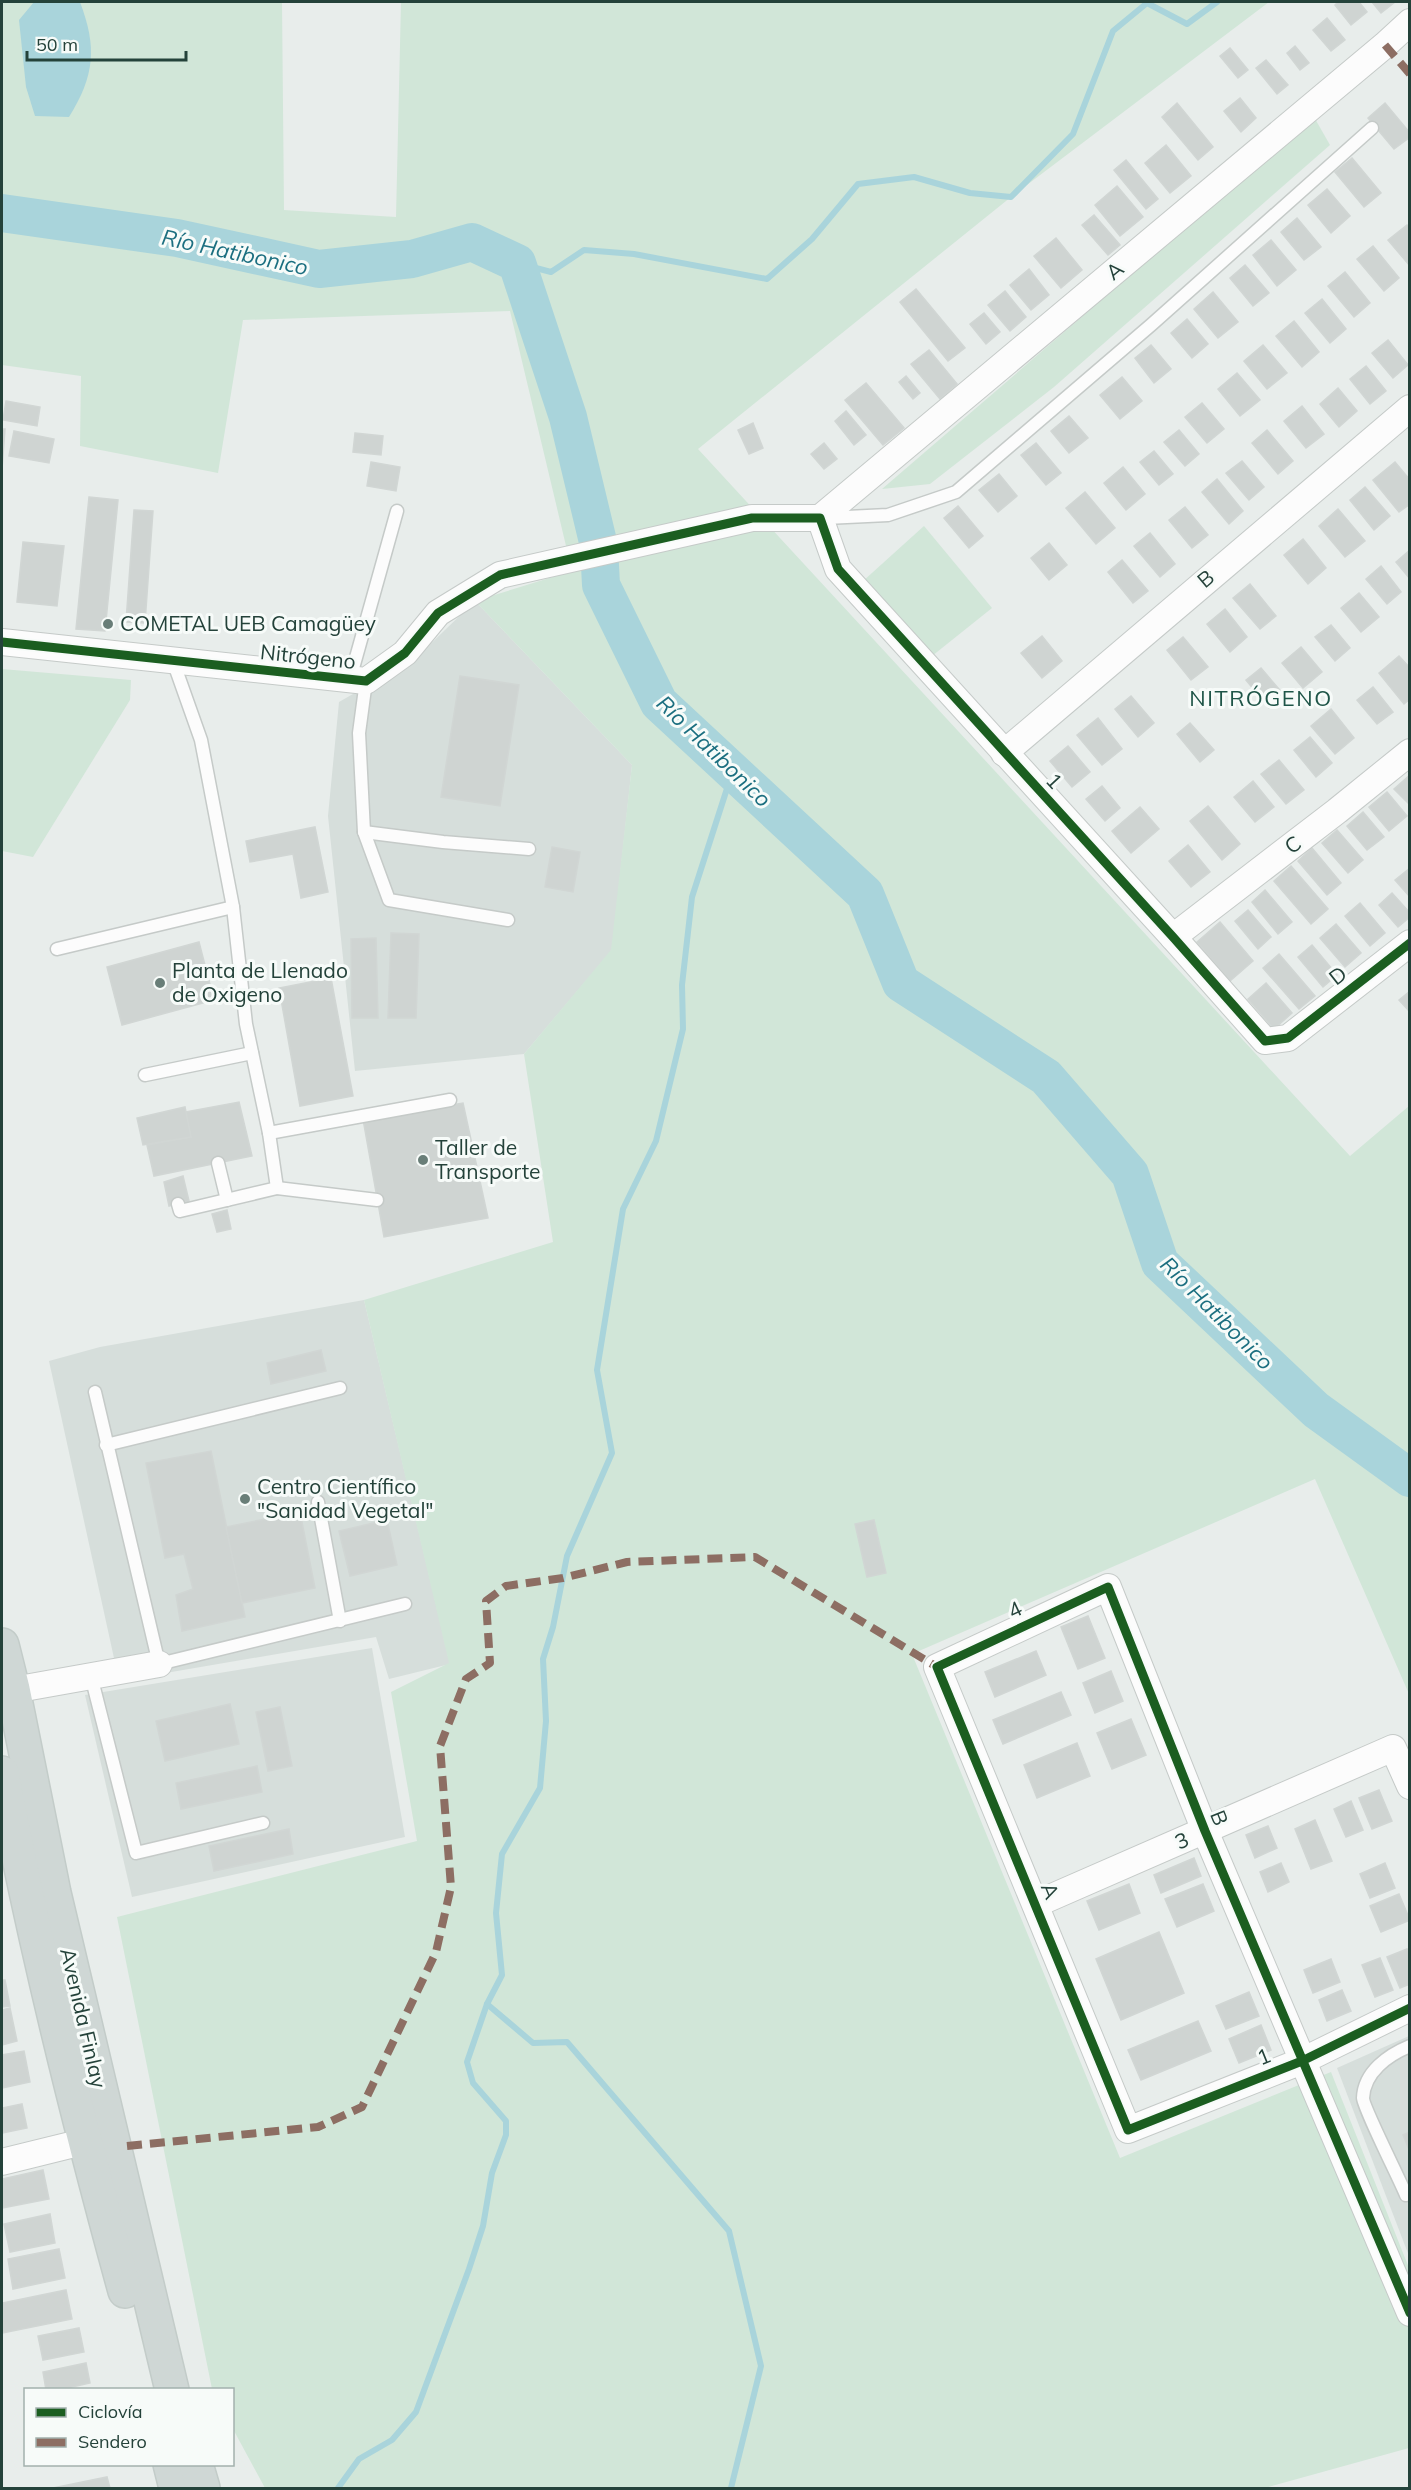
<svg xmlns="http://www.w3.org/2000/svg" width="1411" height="2490" viewBox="0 0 1411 2490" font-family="Mulish,sans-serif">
<rect width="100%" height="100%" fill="#e8edeb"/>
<g fill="#d6dedb">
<polygon points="475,601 632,765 612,950 524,1054 355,1071 328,816 339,702 416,658"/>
<polygon points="364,1300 450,1664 389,1679 376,1637 119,1681 49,1361 100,1347"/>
<polygon points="372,1648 405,1837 132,1897 85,1695"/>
<polygon points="1409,2036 1409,2256 1337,2068"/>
</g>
<g fill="#d1e6d8">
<polygon points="2,2 282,2 284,210 396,217 401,2 1269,2 1011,197 698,449 1350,1156 1409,1106 1409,1694 1315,1479 912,1654 1120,2158 1331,2072 1409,2268 1409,2448 1265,2488 265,2488 233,2429 232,2390 212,2389 117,1917 417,1841 391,1692 449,1663 364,1300 553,1242 524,1054 611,950 632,765 475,601 572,571 510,311 243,320 218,473 80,446 81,376 2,365"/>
<polygon points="1314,117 1330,145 1054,387 930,484 882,489"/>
<polygon points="924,526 992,608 927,660 862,582"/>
<polygon points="2,669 131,680 130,700 33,857 2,851"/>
</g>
<path fill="#a9d4db" d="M34 2H80C97 47 95 75 69 117L35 116 26 87 19 20Z"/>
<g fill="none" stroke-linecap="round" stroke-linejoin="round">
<g stroke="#a9d4db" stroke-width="6">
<polyline points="517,263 551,272 584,250 634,254 767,279 812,239 858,184 914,177 970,193 1011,197 1073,134 1113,31 1147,3 1187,24 1217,2"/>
<polyline points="487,2004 533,2043 567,2042 729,2231 761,2366 731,2488"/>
<polyline points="338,2488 359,2459 392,2440 416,2412 469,2269 483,2226 492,2173 506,2135 506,2121 473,2083 467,2062 487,2004 502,1975 496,1913 502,1854 540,1788 546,1721 543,1659 553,1627 567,1556 612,1453 597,1370 623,1209 656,1141 683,1029 682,985 692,897 733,770"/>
</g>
<polyline stroke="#a9d4db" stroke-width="38" points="2,213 177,238 319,269 412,259 472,242 517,263 568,417 599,546 601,585 659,703 865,894 901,983 1046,1077 1130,1174 1160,1263 1316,1410 1410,1478"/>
</g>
<g fill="#cfd4d2" stroke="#d1d6d4" stroke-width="1.5">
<polygon points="1338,2 1359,2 1367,12 1351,25 1335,5"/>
<polygon points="1372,2 1395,2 1381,13"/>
<polygon points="1327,18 1345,40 1331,51 1313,30"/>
<polygon points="1295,46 1309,63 1300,70 1287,53"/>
<polygon points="1230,48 1248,70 1238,78 1220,56"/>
<polygon points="1266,60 1288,85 1277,94 1256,68"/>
<polygon points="1240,98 1256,118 1241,132 1224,111"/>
<polygon points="1177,103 1213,147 1198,160 1162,117"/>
<polygon points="1385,103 1410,133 1410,137 1394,149 1368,118"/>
<polygon points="1166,145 1191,176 1170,193 1145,163"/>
<polygon points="1352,158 1381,193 1364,207 1335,172"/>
<polygon points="1126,160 1158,199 1146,209 1114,170"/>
<polygon points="1117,186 1143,217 1120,236 1095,205"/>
<polygon points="1327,189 1350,216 1331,233 1308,205"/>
<polygon points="1094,215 1120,245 1108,255 1082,225"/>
<polygon points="1297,218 1321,247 1304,260 1281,232"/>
<polygon points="1407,225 1410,228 1410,266 1388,240"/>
<polygon points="1056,238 1082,270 1061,288 1034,256"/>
<polygon points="1271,240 1296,270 1277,286 1253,255"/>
<polygon points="1373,246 1399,278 1384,291 1357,259"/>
<polygon points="1245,265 1269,293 1253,306 1230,278"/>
<polygon points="1029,269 1049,295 1031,310 1010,285"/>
<polygon points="1345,272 1370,303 1354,317 1328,286"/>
<polygon points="916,289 965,348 948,361 900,302"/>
<polygon points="1005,291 1026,317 1010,331 988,305"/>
<polygon points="1213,292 1238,322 1218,338 1194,309"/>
<polygon points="1322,299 1346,329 1330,343 1305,313"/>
<polygon points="984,313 1000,332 986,344 970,324"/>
<polygon points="1187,319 1208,344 1192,358 1171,333"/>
<polygon points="1294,321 1319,352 1302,367 1276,336"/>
<polygon points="1388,340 1408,365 1393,378 1372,353"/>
<polygon points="1151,345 1171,369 1154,383 1135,358"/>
<polygon points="1263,345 1287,373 1267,389 1244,361"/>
<polygon points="929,350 957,384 940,399 911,364"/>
<polygon points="1366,366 1386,391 1370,404 1350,379"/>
<polygon points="1237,373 1260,400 1240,416 1218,389"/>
<polygon points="906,376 920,393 913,399 899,382"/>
<polygon points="1122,377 1142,401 1120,419 1100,395"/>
<polygon points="866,383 904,428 883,445 845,400"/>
<polygon points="1338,388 1357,411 1339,427 1320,404"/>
<polygon points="6,401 40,407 37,426 3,420"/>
<polygon points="1202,403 1224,429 1207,443 1185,417"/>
<polygon points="1302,406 1324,434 1306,448 1284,421"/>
<polygon points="846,411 866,435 854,445 835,421"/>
<polygon points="1069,416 1088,438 1069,453 1051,431"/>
<polygon points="753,423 763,448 749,454 738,430"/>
<polygon points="2,429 5,429 2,469"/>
<polygon points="1179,430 1199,454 1185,466 1164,442"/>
<polygon points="1267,430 1293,461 1278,474 1252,443"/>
<polygon points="14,431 54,439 49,463 9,456"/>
<polygon points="355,433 383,436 381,455 353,452"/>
<polygon points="824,443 837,459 824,469 811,454"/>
<polygon points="1036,443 1061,473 1046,485 1021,455"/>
<polygon points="1154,451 1173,474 1159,485 1140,462"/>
<polygon points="1242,461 1264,487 1249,500 1226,473"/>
<polygon points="371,462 400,467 396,491 367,486"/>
<polygon points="1395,462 1410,480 1410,504 1399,512 1373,480"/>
<polygon points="1123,467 1145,494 1126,510 1104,483"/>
<polygon points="999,474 1017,496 998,512 979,490"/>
<polygon points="1217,479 1243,511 1229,524 1202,492"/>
<polygon points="1365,487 1390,516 1374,530 1350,500"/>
<polygon points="1085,492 1115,528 1096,544 1066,508"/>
<polygon points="89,497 118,500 105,631 76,629"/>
<polygon points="958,506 983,536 969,548 944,518"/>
<polygon points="1185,507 1208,535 1192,548 1169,520"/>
<polygon points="1338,509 1365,541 1345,557 1319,526"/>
<polygon points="134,510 153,511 145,623 126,622"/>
<polygon points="1150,533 1175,564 1160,577 1134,546"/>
<polygon points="1303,539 1326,568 1308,584 1284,555"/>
<polygon points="23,542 64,546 57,606 17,602"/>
<polygon points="1049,543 1067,565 1049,580 1031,558"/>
<polygon points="1410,550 1410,579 1396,562"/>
<polygon points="1122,560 1148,591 1133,603 1108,572"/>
<polygon points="1381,566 1401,592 1387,604 1366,579"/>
<polygon points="1250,584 1276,616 1260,629 1233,598"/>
<polygon points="1359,593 1379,617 1361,632 1341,608"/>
<polygon points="1225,609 1247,637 1230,652 1207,624"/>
<polygon points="1331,625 1350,648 1335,661 1315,637"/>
<polygon points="1042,636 1062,661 1042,678 1021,653"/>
<polygon points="1183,637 1208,667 1191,680 1167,650"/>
<polygon points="1301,647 1322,672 1303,688 1282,663"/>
<polygon points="1399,656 1410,668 1410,699 1404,704 1379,673"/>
<polygon points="1261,668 1284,695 1269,708 1246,680"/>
<polygon points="460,676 519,685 500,806 441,797"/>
<polygon points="1373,687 1393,712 1377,724 1357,700"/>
<polygon points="1131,696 1154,723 1138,737 1115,709"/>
<polygon points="1331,709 1354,738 1335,754 1311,726"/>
<polygon points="1098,718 1122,749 1102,765 1077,735"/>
<polygon points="1190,723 1214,750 1200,762 1177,734"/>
<polygon points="1310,737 1332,763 1316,777 1294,750"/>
<polygon points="1068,746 1090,772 1072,787 1050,761"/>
<polygon points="1279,760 1304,790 1286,804 1261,774"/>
<polygon points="1410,775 1410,805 1394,789"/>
<polygon points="1253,781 1274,807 1255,822 1234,797"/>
<polygon points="1102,786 1120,808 1105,821 1086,799"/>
<polygon points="1387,792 1407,816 1389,831 1369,807"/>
<polygon points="1208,806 1240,844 1222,860 1190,821"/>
<polygon points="1140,807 1159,829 1131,853 1112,831"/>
<polygon points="1363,812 1384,837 1367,850 1347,826"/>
<polygon points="315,827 328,892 301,898 293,854 250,862 246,841"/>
<polygon points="1337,830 1363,860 1348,873 1322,843"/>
<polygon points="1188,845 1210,872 1191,887 1169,861"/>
<polygon points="552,847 580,852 573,892 545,887"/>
<polygon points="1312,848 1341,883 1327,895 1298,861"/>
<polygon points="1291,866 1328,909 1311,924 1274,881"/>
<polygon points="1410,868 1410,897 1395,880"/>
<polygon points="1265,890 1292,922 1278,934 1252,902"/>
<polygon points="1392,893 1410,913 1410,917 1398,927 1379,905"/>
<polygon points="1360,903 1385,933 1370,946 1345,916"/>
<polygon points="1248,910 1271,937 1258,949 1235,921"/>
<polygon points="1220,922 1253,961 1230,981 1197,942"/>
<polygon points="1336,924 1361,953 1345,967 1320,938"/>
<polygon points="391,933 419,934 416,1018 388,1018"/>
<polygon points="376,938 378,1018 352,1018 351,939"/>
<polygon points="199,942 214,1000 122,1025 107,967"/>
<polygon points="1312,945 1337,975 1323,987 1298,957"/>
<polygon points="1279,954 1315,996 1299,1009 1263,968"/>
<polygon points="331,978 353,1096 300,1106 279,988"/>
<polygon points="1266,983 1292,1013 1274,1029 1248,999"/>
<polygon points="1410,991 1410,1012 1399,1000"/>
<polygon points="239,1102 252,1156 154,1176 147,1145 191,1137 185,1112"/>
<polygon points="463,1103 488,1218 384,1237 363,1119"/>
<polygon points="185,1107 191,1137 143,1145 137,1118"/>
<polygon points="183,1176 189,1201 169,1206 164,1182"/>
<polygon points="227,1210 231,1229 217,1232 212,1214"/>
<polygon points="321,1350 326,1371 271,1384 267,1363"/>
<polygon points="211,1451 245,1617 182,1631 176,1595 193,1589 184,1554 165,1558 146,1463"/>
<polygon points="300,1512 315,1588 242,1603 226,1527"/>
<polygon points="387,1520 397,1565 350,1576 339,1531"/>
<polygon points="874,1520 886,1573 867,1577 855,1524"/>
<polygon points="1088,1616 1105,1658 1078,1669 1061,1627"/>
<polygon points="1036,1651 1046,1675 995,1697 985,1672"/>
<polygon points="1111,1671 1123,1701 1095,1713 1083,1683"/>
<polygon points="1061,1692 1071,1715 1003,1744 993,1720"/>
<polygon points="230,1704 239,1744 165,1761 156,1721"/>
<polygon points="280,1707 292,1766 268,1771 256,1712"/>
<polygon points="1131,1719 1146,1755 1112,1769 1097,1733"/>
<polygon points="1077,1743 1090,1776 1037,1798 1024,1765"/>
<polygon points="257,1766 262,1792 181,1809 176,1783"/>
<polygon points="1379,1790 1392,1821 1372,1829 1359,1798"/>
<polygon points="1351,1801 1363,1830 1346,1837 1334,1809"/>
<polygon points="1315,1820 1332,1861 1311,1869 1295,1829"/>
<polygon points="1268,1826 1277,1848 1255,1858 1246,1835"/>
<polygon points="289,1829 293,1854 214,1871 209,1846"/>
<polygon points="1194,1858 1201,1876 1161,1893 1154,1875"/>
<polygon points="1281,1863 1289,1882 1268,1892 1260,1872"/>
<polygon points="1385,1863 1395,1888 1370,1898 1360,1874"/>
<polygon points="1129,1884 1140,1913 1099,1930 1087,1901"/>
<polygon points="1203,1884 1214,1911 1177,1927 1165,1899"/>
<polygon points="1399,1894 1410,1920 1381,1932 1370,1906"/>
<polygon points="1159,1932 1184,1993 1121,2020 1096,1959"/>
<polygon points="1407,1949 1410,1954 1410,1984 1400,1988 1387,1957"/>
<polygon points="1380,1958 1393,1990 1375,1997 1362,1965"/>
<polygon points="1331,1959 1340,1982 1313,1993 1304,1970"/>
<polygon points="2,1980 5,1980 10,2006 2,2007"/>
<polygon points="1342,1990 1351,2011 1327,2021 1319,2000"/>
<polygon points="1249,1992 1259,2016 1226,2029 1216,2006"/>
<polygon points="10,2008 17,2041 2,2045 2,2010"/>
<polygon points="1198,2021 1211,2051 1141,2080 1128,2050"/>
<polygon points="1261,2025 1271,2050 1239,2063 1229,2039"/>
<polygon points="24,2051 30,2082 2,2088 2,2055"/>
<polygon points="22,2104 27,2128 2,2133 2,2108"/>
<polygon points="1410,2132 1410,2152 1403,2135"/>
<polygon points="43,2170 49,2199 2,2208 2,2179"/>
<polygon points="50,2214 55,2243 10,2252 4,2224"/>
<polygon points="59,2249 65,2278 13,2289 8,2259"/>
<polygon points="66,2290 72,2319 2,2333 2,2303"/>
<polygon points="79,2328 84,2352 43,2360 38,2336"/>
<polygon points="86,2363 90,2383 59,2390 46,2390 43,2372"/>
<polygon points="107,2477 110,2488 53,2488"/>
</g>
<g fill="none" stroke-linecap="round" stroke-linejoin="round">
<defs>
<g id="service">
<polyline points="826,518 888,515 956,492 1151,325 1372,128"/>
<polyline points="173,661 201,740 233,907 246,1024 269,1133 450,1100"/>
<polyline points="350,679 397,511"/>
<polyline points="366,681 359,733 364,832 389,900 508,920"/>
<polyline points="364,832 443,842 529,849"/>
<polyline points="57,949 233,907"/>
<polyline points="145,1075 252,1053"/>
<polyline points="218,1163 227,1200"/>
<polyline points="277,1188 377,1200"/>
<polyline points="178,1204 180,1211 277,1188 269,1133"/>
<polyline points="95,1392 159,1664 405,1604"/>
<polyline points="106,1445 340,1388"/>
<polyline points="318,1502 340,1621"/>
<polyline points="91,1676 136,1853 263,1823"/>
<path d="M1410 2046C1388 2055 1364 2072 1363 2098 1363 2107 1400 2180 1406 2195L1410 2194"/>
</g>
<g id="minor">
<polyline points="820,518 838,569 1173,937 1265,1041 1288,1038 1410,943"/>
<polyline points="820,518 1385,45 1410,22"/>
<polyline points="2,642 366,681 405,653 438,613 500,575 752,518 820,518"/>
<polyline points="1004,753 1410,408"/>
<polyline points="1173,937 1337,811 1410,752"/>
<polyline points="2,1692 159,1664"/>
<polyline points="1036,1904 1393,1748 1410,1786"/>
<polyline points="1410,2008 1302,2061 1128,2130 937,1667 1108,1587 1205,1831 1410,2313"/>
<polyline points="2,2162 103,2137"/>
</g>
<g id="primary">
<polyline points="2,1645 13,1689 54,1893 172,2390"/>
<path d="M2 1773C35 1947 78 2120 125 2291"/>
<polyline points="170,2464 176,2488"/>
<polyline points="196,2464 203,2488"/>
</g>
</defs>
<use href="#service" stroke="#c5cac8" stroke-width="15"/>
<use href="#minor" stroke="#c5cac8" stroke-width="28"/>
<use href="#primary" stroke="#c3ccc9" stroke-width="36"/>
<use href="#service" stroke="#fcfcfc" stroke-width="12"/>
<use href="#minor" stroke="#fcfcfc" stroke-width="26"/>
<use href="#primary" stroke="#cfd7d5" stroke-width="33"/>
<g stroke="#8d6e63" stroke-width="8" stroke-dasharray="15 8" stroke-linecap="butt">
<polyline points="1385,45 1410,74"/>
<polyline points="127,2146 318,2127 362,2107 436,1952 451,1887 440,1746 466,1679 490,1663 486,1601 506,1586 563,1578 627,1562 755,1557 937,1667"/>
</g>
<defs>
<g id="cycleway">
<polyline points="2,642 366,681 405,653 438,613 500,575 752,518 820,518 838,569 1173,937 1265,1041 1288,1038 1410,943"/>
<polyline points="1410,2008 1302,2061 1128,2130 937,1667 1108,1587 1205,1831 1410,2313"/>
</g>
</defs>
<use href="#cycleway" stroke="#f7fbf9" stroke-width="13"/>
<use href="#cycleway" stroke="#1b5e20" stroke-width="9"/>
</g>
<g fill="#697e78" stroke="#f7fbf9" stroke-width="2">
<circle cx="108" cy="624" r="6"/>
<circle cx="160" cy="983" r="6"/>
<circle cx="423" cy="1160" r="6"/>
<circle cx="245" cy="1499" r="6"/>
</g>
<g text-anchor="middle" stroke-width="6" stroke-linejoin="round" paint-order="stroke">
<g font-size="21" fill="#24423a" stroke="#f7fbf9">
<text transform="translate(1115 271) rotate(-40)" y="7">A</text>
<text transform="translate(1206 579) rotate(-40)" y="7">B</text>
<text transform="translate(308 657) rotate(6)" y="7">Nitrógeno</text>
<text transform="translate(1054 781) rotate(47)" y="7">1</text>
<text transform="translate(1293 845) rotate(-37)" y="7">C</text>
<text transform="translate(1338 976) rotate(-38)" y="7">D</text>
<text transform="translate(1015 1610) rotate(-25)" y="7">4</text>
<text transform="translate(1219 1818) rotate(68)" y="7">B</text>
<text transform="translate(1182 1841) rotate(-24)" y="7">3</text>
<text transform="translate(1050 1891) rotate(68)" y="7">A</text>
<text transform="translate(83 2018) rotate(77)" y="7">Avenida Finlay</text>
<text transform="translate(1264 2057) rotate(-22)" y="7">1</text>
</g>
<g font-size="21" fill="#24423a" stroke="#f7fbf9" text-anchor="start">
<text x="120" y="631">COMETAL UEB Camagüey</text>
<text x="172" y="978">Planta de Llenado<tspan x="172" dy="24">de Oxigeno</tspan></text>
<text x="435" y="1155">Taller de<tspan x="435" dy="24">Transporte</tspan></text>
<text x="257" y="1494">Centro Científico<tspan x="257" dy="24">"Sanidad Vegetal"</tspan></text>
</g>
<g font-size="22" font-style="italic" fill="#1c6f80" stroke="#f7fbf9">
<text transform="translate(235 252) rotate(12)" y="8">Río Hatibonico</text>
<text transform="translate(714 751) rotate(44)" y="8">Río Hatibonico</text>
<text transform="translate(1217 1313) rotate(45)" y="8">Río Hatibonico</text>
</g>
<g font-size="22" letter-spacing="1.5" fill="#1f5548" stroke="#f7fbf9">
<text x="1261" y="706">NITRÓGENO</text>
</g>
</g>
<rect width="1411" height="2490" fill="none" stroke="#24423a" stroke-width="6"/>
<rect x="24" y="2388" width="210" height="78" fill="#f7fbf9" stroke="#a3b1ad" stroke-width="1.5"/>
<rect x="36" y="2408" width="30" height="9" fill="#1b5e20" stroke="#a3b1ad" stroke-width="1.5"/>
<text x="78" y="2418" font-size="18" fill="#24423a">Ciclovía</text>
<rect x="36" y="2438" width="30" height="9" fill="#8d6e63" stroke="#a3b1ad" stroke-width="1.5"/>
<text x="78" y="2448" font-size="18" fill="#24423a">Sendero</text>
<path d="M27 51v9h159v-9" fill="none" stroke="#24423a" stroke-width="3"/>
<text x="36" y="51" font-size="18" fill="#24423a" stroke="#f7fbf9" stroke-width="4.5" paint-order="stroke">50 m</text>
</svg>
